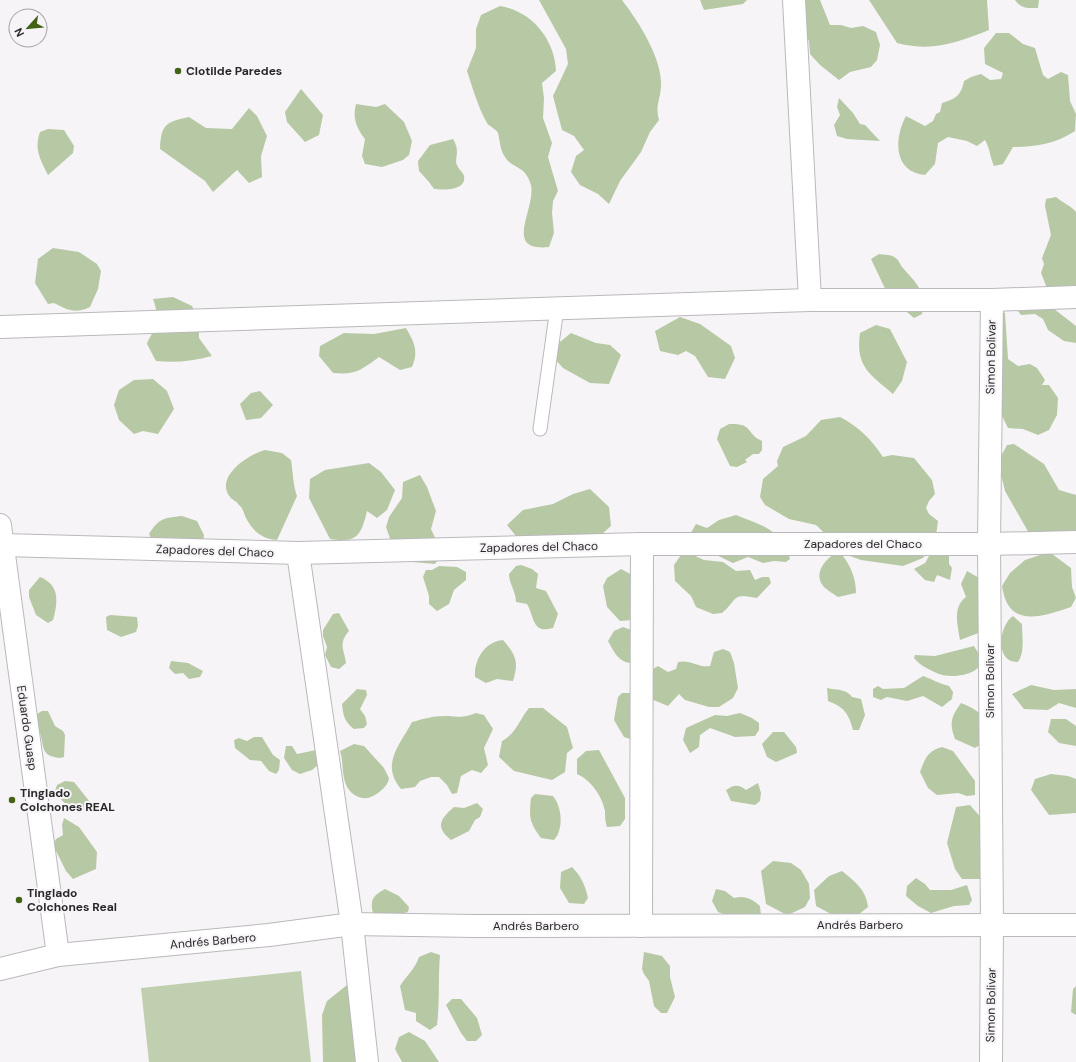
<svg xmlns="http://www.w3.org/2000/svg" width="1076" height="1062" viewBox="0 0 1076 1062" font-family="'DM Sans',sans-serif">
<rect width="100%" height="100%" fill="#f7f4f7"/>
<polygon fill="#bfcfb0" points="301,971 311,1062 149,1062 141,988"/>
<g fill="#b6c9a4">
<path d="M539 0H622C638 21 663 59 661 87 660 100 655 106 659 120L650 132 641 152 620 181 609 204 598 194 580 185 571 172 576 156 584 150 574 136 562 130 553 96 568 64 566 49Z"/>
<polygon points="700,0 747,0 743,4 704,10"/>
<polygon points="786,0 820,0 830,25 841,25 851,28 863,26 876,32 880,45 877,60 871,67 850,72 839,80 820,65 810,54 809,41"/>
<path d="M869 0H987L989 30C956 43 933 52 897 43Z"/>
<path d="M1015 0H1039L1038 8C1029 8 1021 9 1015 0Z"/>
<path d="M500 6C532 11 555 40 556 71L542 83 544 98 543 118 552 143 548 157 558 191 553 201 552 213 554 233 549 247C502 252 536 209 531 185 525 164 512 169 505 157 500 150 500 141 498 133 496 129 490 127 487 123 478 107 473 89 467 71L476 48V29L481 15Z"/>
<path d="M996 33H1009L1023 44 1035 48 1043 75 1048 79 1061 72 1068 75 1070 101 1076 114 1075 131C1055 144 1036 147 1013 147L1003 164 994 166C990 157 990 149 985 140L977 146 967 141 948 137 938 143 935 164 925 175C893 172 894 138 906 116L925 126 933 121 936 114 940 112 942 103C955 99 961 96 964 81L971 77 981 74 990 80 1001 79 1003 73 985 64 984 48Z"/>
<polygon points="301,89 323,115 319,135 305,142 287,122 285,112"/>
<polygon points="839,98 853,113 860,124 865,125 880,141 847,139 837,136 834,125 840,115 837,107"/>
<path d="M356 104 376 107 385 104 404 122 412 141 409 155 403 160 382 167 365 164 362 156 365 139C357 129 352 118 356 104Z"/>
<path d="M249 108 257 116 267 136 261 156 262 177 249 183 237 170 213 192 205 181 160 149C161 125 165 122 189 117L206 128 232 129Z"/>
<path d="M48 129 64 130 74 146 73 153 48 175C40 159 34 149 40 132Z"/>
<path d="M453 139C461 152 454 158 457 165 459 170 463 172 464 176 467 191 442 190 434 189L429 182 419 171 418 161 430 145Z"/>
<path d="M1056 197C1063 203 1070 205 1076 212V285L1047 288 1041 273 1044 264 1042 258 1051 235 1045 206 1046 199Z"/>
<path d="M53 248 79 252 97 264 101 271 98 289 90 307C76 314 67 310 54 303L48 304 35 283 38 259Z"/>
<path d="M879 254C885 255 892 254 897 259 899 261 900 264 902 267 915 282 928 292 922 314L914 318 889 297 871 259Z"/>
<path d="M173 297 192 306 199 322V338L212 356C193 361 176 363 156 361L147 344C148 339 152 335 154 330 159 319 157 310 153 299Z"/>
<polygon points="1028,303 1049,305 1076,326 1076,343 1064,341 1048,330 1043,319 1035,314 1021,315 1018,311"/>
<polygon points="995,310 1005,313 1008,359 1018,366 1030,364 1037,368 1045,380 1042,385 1049,385 1058,398 1057,415 1049,430 1038,435 1023,429 1008,428 1001,414 980,333 983,319"/>
<polygon points="680,317 700,324 731,346 735,358 725,379 708,377 695,356 686,351 678,355 660,351 655,331"/>
<path d="M876 325 890 329 907 362 902 381 893 394C871 375 855 367 860 333Z"/>
<path d="M406 328C414 342 419 351 412 367L400 370 379 357C361 370 356 375 333 373L319 356 320 346 344 333 374 334Z"/>
<polygon points="571,333 596,343 610,345 621,355 609,384 590,383 563,368 554,358 555,346"/>
<polygon points="153,379 167,391 174,409 158,434 143,431 134,434 119,420 114,405 119,390 134,380"/>
<polygon points="260,391 273,405 261,418 246,420 240,404 251,393"/>
<path d="M840 417C859 427 871 439 883 457L892 455 914 458 932 480 935 494 929 501 926 508 929 514 938 521 935 543 923 558 903 566 861 560 847 555 816 525 789 519 765 505 760 497 763 479 778 466 777 461 783 447 806 436 821 420Z"/>
<path d="M729 424C754 423 745 433 762 441V450L759 454H753L745 460 747 462 737 467 730 466 717 439 720 429Z"/>
<polygon points="1014,444 1044,464 1059,490 1076,495 1076,534 1030,535 1005,491 998,462 1007,445"/>
<path d="M265 450 282 453 291 460C293 472 293 485 297 496L277 540C263 539 253 532 246 518 244 514 243 508 239 505 237 501 232 500 230 497 214 477 249 454 265 450Z"/>
<path d="M369 463 381 472 395 490 387 510 377 518 367 511C361 536 357 543 330 539L309 498 310 479 325 470Z"/>
<polygon points="420,475 427,487 436,511 431,529 442,553 435,564 402,561 395,553 386,527 389,517 402,498 403,482"/>
<polygon points="590,489 609,507 611,526 602,534 520,541 507,525 523,510 553,504 573,494"/>
<path d="M736 515C761 525 783 530 790 559L786 562 774 561 763 563 748 557 733 563 710 552 689 536 696 524 707 528 719 520Z"/>
<path d="M182 516 197 521 204 535 202 552 160 556 149 534C159 518 164 518 182 516Z"/>
<path d="M839 551C850 564 856 577 856 593L838 597C834 594 828 591 824 587 812 573 826 558 839 551Z"/>
<polygon points="932,551 949,554 949,564 952,568 950,580 937,575 934,582 925,580 914,569 925,563"/>
<path d="M1046 553 1052 554 1071 568 1072 587 1076 598 1071 607C1041 617 1008 629 1002 586L1010 573 1025 560Z"/>
<path d="M681 555H693L704 560 723 562 736 571 750 570 755 580 762 577H769L771 583 757 598C731 593 739 598 722 613L713 614 696 607 691 596 675 581 674 565Z"/>
<path d="M521 565 532 569 538 574 536 588 546 591 558 614 553 628C532 634 535 618 527 604L516 602C516 591 509 584 509 574L516 566Z"/>
<polygon points="439,566 457,567 466,572 466,580 454,590 449,604 437,611 429,604 429,596 423,577 426,570 432,570"/>
<polygon points="621,569 634,576 632,620 620,621 607,607 603,586 607,578"/>
<path d="M967 571 981 579V632L960 640C958 626 952 607 966 597L961 584Z"/>
<path d="M40 577C60 585 58 602 53 620L48 623 36 615 29 597V590Z"/>
<path d="M339 613 349 631C338 644 344 648 346 663L339 669 331 667 325 655 327 647 323 636V630L333 614Z"/>
<polygon points="110,615 137,617 138,626 136,632 121,637 107,630 106,617"/>
<path d="M1013 616 1022 624C1022 637 1025 652 1018 662 994 663 999 625 1013 616Z"/>
<path d="M623 627 637 632 632 663C619 663 614 652 608 641L614 631Z"/>
<path d="M503 640C516 655 519 662 513 681L497 679 486 683 475 677C474 660 484 642 503 640Z"/>
<path d="M974 646C976 650 979 653 980 657 986 675 951 679 939 674 930 670 920 666 914 658L915 655 935 656Z"/>
<path d="M723 649 730 652 734 663 738 688 733 698 719 707H709L685 700 679 694 668 706 651 699 648 676 653 669 658 666 668 672 676 669 678 662C690 659 699 668 710 666L714 652Z"/>
<polygon points="171,661 188,663 203,671 200,677 189,679 183,673 175,674 169,668"/>
<path d="M923 676C932 679 940 684 949 686L953 692 952 699 942 707 923 696 907 701 887 697 881 700 873 697V689L878 686 883 689 904 688Z"/>
<polygon points="1031,685 1054,690 1076,689 1076,708 1059,703 1048,710 1024,709 1012,694"/>
<path d="M827 688C836 690 847 689 852 697L861 699 865 715 859 730H853C849 714 844 707 828 701Z"/>
<path d="M357 689 366 690 367 695 360 709 365 716 367 724 364 728 354 729C345 722 343 716 342 704Z"/>
<polygon points="622,693 631,693 633,740 624,737 614,720 618,697"/>
<path d="M961 703C985 713 984 716 986 741L975 748 955 739C949 723 951 717 961 703Z"/>
<path d="M529 708H543L567 727 573 748 567 753 565 772 552 780 514 771 499 757 502 741C516 734 519 720 529 708Z"/>
<path d="M42 711H48L55 726 63 731 65 735 64 757 60 758C39 756 45 745 39 730 37 725 33 721 35 715Z"/>
<path d="M476 713 484 715 493 729 484 748 488 765 481 773 472 770 461 776 457 793 452 794 447 785 439 777H431L420 781 415 787 401 789C380 764 400 745 412 722 423 719 433 716 444 716 459 716 461 719 476 713Z"/>
<polygon points="740,713 752,718 759,723 759,730 755,736 735,737 710,728 700,735 699,747 690,753 683,740 686,728 715,715 727,716"/>
<polygon points="1051,719 1066,719 1076,726 1076,746 1059,743 1048,732"/>
<polygon points="773,732 784,732 796,747 797,753 776,762 767,757 762,744"/>
<polygon points="254,737 262,737 273,755 280,760 279,770 276,774 269,771 261,761 250,760 235,748 234,740 239,738 247,741"/>
<path d="M354 744 364 746 384 768 389 778C388 786 380 792 373 796 360 803 346 792 344 778 342 769 343 760 340 751Z"/>
<polygon points="286,746 292,746 297,754 316,750 319,764 312,770 300,774 292,770 284,758"/>
<path d="M942 747 953 751 975 781V795L967 796 958 793 937 795 928 788 920 772C925 759 927 751 942 747Z"/>
<path d="M599 750 625 798V819L620 826 607 827C605 822 605 817 605 811 602 796 591 780 577 774V759L586 751Z"/>
<polygon points="1051,774 1068,776 1076,779 1076,813 1049,815 1031,790 1035,779"/>
<path d="M65 781 74 782 90 802C82 823 61 802 55 791L57 785Z"/>
<path d="M758 783 761 793 760 801 755 805 731 801 726 790C734 785 738 784 746 790Z"/>
<path d="M535 794 553 796C562 807 564 829 554 840L541 838C529 822 529 817 531 798Z"/>
<path d="M477 803 483 809 480 817 475 820 469 831 451 840C435 827 440 819 454 807L464 808Z"/>
<polygon points="970,805 984,821 990,875 980,879 962,879 955,869 947,843 956,807"/>
<polygon points="64,818 79,827 97,852 96,869 73,879 66,871 53,845 56,839 63,835 62,825"/>
<polygon points="773,861 791,863 801,870 809,884 810,898 805,907 790,914 785,914 766,904 761,871"/>
<path d="M572 867C581 876 585 885 588 898L584 904 569 903 560 888 561 872Z"/>
<path d="M842 871C855 882 866 889 868 907L848 923 816 906 814 890 829 876Z"/>
<polygon points="916,878 925,884 930,890 951,890 967,885 972,900 969,905 954,906 931,913 918,906 906,896 907,886"/>
<path d="M385 889 399 896 409 907 408 912C396 915 384 919 373 913 370 899 373 896 385 889Z"/>
<path d="M716 889 725 891 734 898C745 895 752 899 760 906L761 915 728 916 718 912 712 901Z"/>
<path d="M431 952 440 955C438 978 440 1001 437 1025L430 1030 416 1021V1013L405 1010 400 986C407 975 415 969 419 957Z"/>
<polygon points="644,952 662,956 670,966 670,977 675,997 667,1013 661,1013 654,1006 649,981 644,974 642,969"/>
<polygon points="352,981 377,1062 323,1062 322,1015 327,1001"/>
<polygon points="1076,986 1076,1015 1071,1012 1073,989"/>
<polygon points="452,999 461,999 477,1018 482,1035 476,1041 467,1041 461,1033 446,1005"/>
<polygon points="409,1032 425,1041 439,1062 402,1062 395,1049 399,1037"/>
</g>
<g fill="none" stroke-linecap="round" stroke-linejoin="round">
<defs>
<polyline id="lane" points="540,429 557,308"/>
<g id="street">
<polyline points="794,0 810,300"/>
<polyline points="0,327 810,300 992,300 1076,297"/>
<polyline points="0,525 58,955"/>
<polyline points="2,545 298,553 642,544 989,544 1076,542"/>
<polyline points="298,553 352,924 367,1062"/>
<polyline points="641,926 642,544"/>
<polyline points="0,969 58,955 269,935 352,924 474,926 1076,925"/>
<polyline points="991,1062 992,925 989,544 992,300"/>
</g>
</defs>
<use href="#lane" stroke="#bab8bb" stroke-width="15"/>
<use href="#street" stroke="#bab8bb" stroke-width="24"/>
<use href="#lane" stroke="#fff" stroke-width="13"/>
<use href="#street" stroke="#fff" stroke-width="22"/>
</g>
<g fill="#426216" stroke="#f7f4f7" stroke-width="1.5">
<circle cx="178" cy="71" r="4"/>
<circle cx="12" cy="800" r="4"/>
<circle cx="19" cy="900" r="4"/>
</g>
<g text-anchor="middle" stroke-width="4" stroke-linejoin="round" paint-order="stroke">
<g font-size="12" font-weight="bold" fill="#292829" stroke="#f7f4f7" text-anchor="start">
<text x="186" y="75">Clotilde Paredes</text>
<text x="20" y="797">Tinglado<tspan x="20" dy="14">Colchones REAL</tspan></text>
<text x="27" y="897">Tinglado<tspan x="27" dy="14">Colchones Real</tspan></text>
</g>
<g font-size="12" fill="#292829" stroke="#f7f4f7">
<text transform="translate(991 357) rotate(-89)" y="4">Simon Bolivar</text>
<text x="863" y="548">Zapadores del Chaco</text>
<text transform="translate(539 547) rotate(-1)" y="4">Zapadores del Chaco</text>
<text transform="translate(215 551) rotate(2)" y="4">Zapadores del Chaco</text>
<text transform="translate(990 681) rotate(-90)" y="4">Simon Bolivar</text>
<text transform="translate(27 728) rotate(82)" y="4">Eduardo Guasp</text>
<text x="860" y="929">Andrés Barbero</text>
<text x="536" y="930">Andrés Barbero</text>
<text transform="translate(213 941) rotate(-5)" y="4">Andrés Barbero</text>
<text transform="translate(991 1005) rotate(-89)" y="4">Simon Bolivar</text>
</g>
</g>
<g transform="translate(28 28) rotate(243)"><circle r="19" fill="#f7f4f7" stroke="#a5a2a5"/>
<path d="M0-3L7 15L0 10L-7 15Z" fill="#426216"/>
<text y="-6" font-size="11" font-weight="bold" text-anchor="middle" fill="#292829">N</text>
</g>
</svg>
